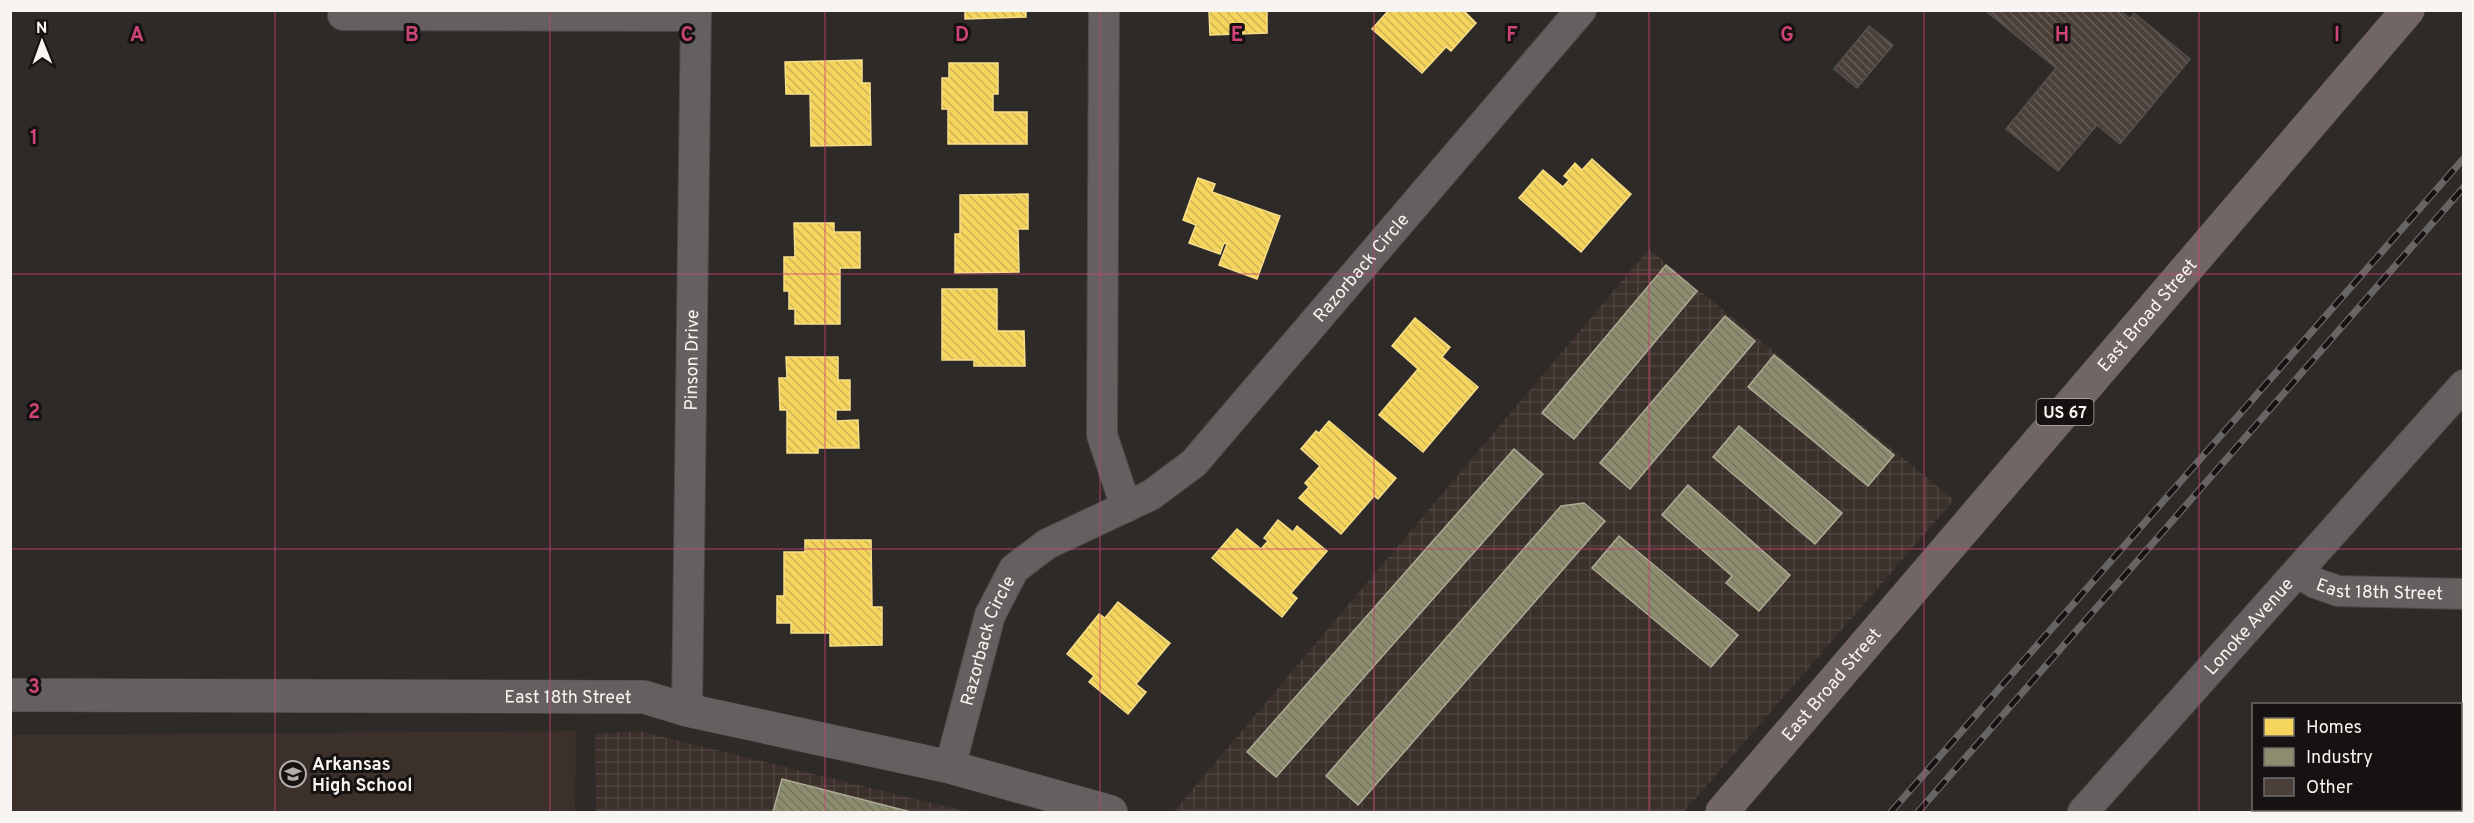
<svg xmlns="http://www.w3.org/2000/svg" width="2474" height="823" viewBox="0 0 2474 823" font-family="Overpass,sans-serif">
<defs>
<pattern id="industrial-grid" width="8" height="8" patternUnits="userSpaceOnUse" patternTransform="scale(1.5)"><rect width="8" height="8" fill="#3b302a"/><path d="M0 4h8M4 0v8" fill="none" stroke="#4e443f"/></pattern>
<pattern id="homes-back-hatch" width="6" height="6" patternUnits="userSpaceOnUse" patternTransform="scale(1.5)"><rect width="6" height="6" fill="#f6d55c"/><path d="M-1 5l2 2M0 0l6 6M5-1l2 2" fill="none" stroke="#cbb257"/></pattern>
<pattern id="industry-back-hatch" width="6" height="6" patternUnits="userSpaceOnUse" patternTransform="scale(1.5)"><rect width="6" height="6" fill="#8c8c6e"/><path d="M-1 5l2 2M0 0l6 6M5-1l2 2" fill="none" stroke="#757561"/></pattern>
<pattern id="building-back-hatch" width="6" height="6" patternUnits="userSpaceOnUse" patternTransform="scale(1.5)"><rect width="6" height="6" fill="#4a4039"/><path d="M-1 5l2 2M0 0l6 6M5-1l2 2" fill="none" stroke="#655c56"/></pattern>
</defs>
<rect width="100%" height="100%" fill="#2e2a28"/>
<polygon fill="#3b302a" points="576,731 575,812 11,812 11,735"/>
<g fill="url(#industrial-grid)">
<polygon points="1649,249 1954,500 1684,812 1185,812 1175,810"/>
<polygon points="639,731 968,812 596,812 595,734"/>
</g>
<g fill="url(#homes-back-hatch)" stroke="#f7de89" stroke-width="1.5">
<polygon points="965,10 1026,10 1026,17 965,19"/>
<polygon points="1209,10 1267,10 1267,33 1210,35"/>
<polygon points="1389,10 1463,10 1476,23 1451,51 1446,47 1422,73 1372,29"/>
<polygon points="862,60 862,83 870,83 871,145 811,146 810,94 786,94 785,62"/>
<polygon points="949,63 998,63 998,94 993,94 993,112 1027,112 1027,144 948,144 948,109 942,109 942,78 949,78"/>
<polygon points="1592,159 1631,194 1581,252 1519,198 1543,170 1563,187 1569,180 1564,176 1575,163 1582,170"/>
<polygon points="1198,178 1215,184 1212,192 1280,216 1257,279 1219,265 1227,244 1224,243 1220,254 1189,243 1196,225 1183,220"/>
<polygon points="1028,194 1028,229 1018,229 1019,272 955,273 955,234 960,234 960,195"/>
<polygon points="794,223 834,223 834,232 860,232 860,268 840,268 840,324 795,324 795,309 789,309 789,291 784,291 784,257 795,257"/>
<polygon points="942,289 997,289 997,331 1024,331 1025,366 974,366 974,360 942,360"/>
<polygon points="1415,318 1450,347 1442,357 1478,387 1423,452 1379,415 1418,369 1392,346"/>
<polygon points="786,357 838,357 838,380 850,380 850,410 836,410 836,421 858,420 859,448 818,448 818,453 787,453 787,410 780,410 779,378 787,378"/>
<polygon points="1329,421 1396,478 1378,499 1374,496 1341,534 1299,498 1309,487 1305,483 1320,466 1301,449 1316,431 1319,433"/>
<polygon points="1278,520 1293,532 1297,526 1327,551 1291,593 1297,598 1282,617 1212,558 1237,529 1261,549 1268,541 1264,538"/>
<polygon points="805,540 871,540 872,607 882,607 882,645 830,646 830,633 791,633 791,623 777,623 777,596 784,596 784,552 805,552"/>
<polygon points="1118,602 1170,643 1136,684 1146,692 1128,714 1089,682 1094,676 1067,654 1099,614 1105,618"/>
</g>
<g fill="url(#industry-back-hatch)" stroke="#acab95" stroke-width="1.5">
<polygon points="1666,265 1697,291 1574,439 1542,413"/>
<polygon points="1725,316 1755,341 1630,489 1600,463"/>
<polygon points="1774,355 1894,455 1868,486 1748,387"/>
<polygon points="1739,426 1842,513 1815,544 1713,457"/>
<polygon points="1514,449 1543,474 1276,777 1247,752"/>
<polygon points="1688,485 1790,575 1759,611 1726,583 1732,576 1662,515"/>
<polygon points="1584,503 1605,521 1358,805 1326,776 1561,506"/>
<polygon points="1619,536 1738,635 1711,667 1592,568"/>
<polygon points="782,779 911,812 773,812"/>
</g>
<g fill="url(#building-back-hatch)" stroke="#53504e" stroke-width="1.5">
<polygon points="1985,10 2120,10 2130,19 2134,13 2190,59 2120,144 2097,125 2058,171 2006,129 2056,68"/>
<polygon points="1869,26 1893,45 1857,88 1834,69"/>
</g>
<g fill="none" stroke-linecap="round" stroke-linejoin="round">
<defs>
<g id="minor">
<polyline points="1104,10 1102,435 1126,507"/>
<polyline points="343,15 696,16"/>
<path id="s1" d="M2298 572 2315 583 2338 591 2464 594"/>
<path id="s2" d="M687 710 696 10"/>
<path id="s3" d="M950 767 990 615 1014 569 1047 544 1151 495 1194 463 1581 10"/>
<path id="s4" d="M2083 812 2464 385"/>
</g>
<g id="tertiary">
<path id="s5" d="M10 695 644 697 687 710 950 767 1111 812"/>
</g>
<g id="primary">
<path id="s6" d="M1722 812 2408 10"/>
</g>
</defs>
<use href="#minor" stroke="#4b4847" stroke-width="32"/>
<use href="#tertiary" stroke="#4b4847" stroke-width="34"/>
<use href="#primary" stroke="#4b4847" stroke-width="34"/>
<use href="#minor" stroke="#64605f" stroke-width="30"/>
<use href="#tertiary" stroke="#64605f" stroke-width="33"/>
<use href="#primary" stroke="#716664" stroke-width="33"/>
<defs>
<g id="rail">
<polyline points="1891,812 2464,158"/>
<polyline points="1918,812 2464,187"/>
</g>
</defs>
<use href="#rail" stroke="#686664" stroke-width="7"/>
<use href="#rail" stroke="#151211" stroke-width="4.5" stroke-dasharray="14" stroke-linecap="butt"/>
</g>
<path fill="none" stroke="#cd4479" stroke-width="1.5" stroke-opacity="0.55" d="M275 10V812M550 10V812M825 10V812M1100 10V812M1374 10V812M1649 10V812M1924 10V812M2199 10V812M10 274H2464M10 549H2464"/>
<defs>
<symbol id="school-ring" viewBox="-11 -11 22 22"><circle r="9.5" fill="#151211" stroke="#b1adab" stroke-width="1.5"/><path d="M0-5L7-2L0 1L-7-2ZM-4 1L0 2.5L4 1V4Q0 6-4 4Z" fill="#b1adab"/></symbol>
</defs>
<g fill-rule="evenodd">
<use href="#school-ring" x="278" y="759" width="30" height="30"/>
</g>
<g text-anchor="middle" stroke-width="6" stroke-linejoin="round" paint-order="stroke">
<rect fill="#151211" stroke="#b4b0ae" stroke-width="1.5" x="2036.5" y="399" width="57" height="26" rx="4.5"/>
<g font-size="16" font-weight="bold" fill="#f8f4f1">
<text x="2065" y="418">US 67</text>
</g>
<g font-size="18" fill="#f8f4f1" stroke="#151211">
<text dy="6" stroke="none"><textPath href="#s3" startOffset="676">Razorback Circle</textPath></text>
<text dy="6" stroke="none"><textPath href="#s6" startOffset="654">East Broad Street</textPath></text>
<text dy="6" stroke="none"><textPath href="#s2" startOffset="350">Pinson Drive</textPath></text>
<text dy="6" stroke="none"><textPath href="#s1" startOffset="86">East 18th Street</textPath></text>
<text dy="6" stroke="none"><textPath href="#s4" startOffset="249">Lonoke Avenue</textPath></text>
<text dy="6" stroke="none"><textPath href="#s3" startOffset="132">Razorback Circle</textPath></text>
<text dy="6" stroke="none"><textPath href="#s6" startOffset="168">East Broad Street</textPath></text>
<text dy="6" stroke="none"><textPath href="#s5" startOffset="558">East 18th Street</textPath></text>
</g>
<g font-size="18" font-weight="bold" fill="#f8f4f1" stroke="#151211" text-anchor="start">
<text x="312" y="770">Arkansas<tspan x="312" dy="21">High School</tspan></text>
</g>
</g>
<g font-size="20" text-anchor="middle" font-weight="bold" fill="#cd4479" stroke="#151211" stroke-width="6" stroke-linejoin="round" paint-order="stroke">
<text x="137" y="41">A</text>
<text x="412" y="41">B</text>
<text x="687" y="41">C</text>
<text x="962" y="41">D</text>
<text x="1237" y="41">E</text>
<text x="1512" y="41">F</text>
<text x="1787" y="41">G</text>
<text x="2062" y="41">H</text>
<text x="2337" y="41">I</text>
<text x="34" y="144">1</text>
<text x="34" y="418">2</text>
<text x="34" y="693">3</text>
</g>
<rect width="2474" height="823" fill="none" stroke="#f8f4f1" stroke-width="24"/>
<rect x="2252" y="703" width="210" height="108" fill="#151211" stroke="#706c6b" stroke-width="1.5"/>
<rect x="2264" y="718" width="30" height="18" fill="#f6d55c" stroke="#706c6b" stroke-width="1.5"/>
<text x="2306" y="733" font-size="18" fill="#f8f4f1">Homes</text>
<rect x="2264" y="748" width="30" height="18" fill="#8c8c6e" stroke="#706c6b" stroke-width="1.5"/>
<text x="2306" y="763" font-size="18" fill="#f8f4f1">Industry</text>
<rect x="2264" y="778" width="30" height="18" fill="#4a4039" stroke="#706c6b" stroke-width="1.5"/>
<text x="2306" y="793" font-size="18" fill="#f8f4f1">Other</text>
<g transform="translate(42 42) rotate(359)" stroke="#151211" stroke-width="4.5" paint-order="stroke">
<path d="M0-4.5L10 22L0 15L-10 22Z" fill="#f8f4f1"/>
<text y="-9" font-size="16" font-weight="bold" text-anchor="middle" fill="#f8f4f1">N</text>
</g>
</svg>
